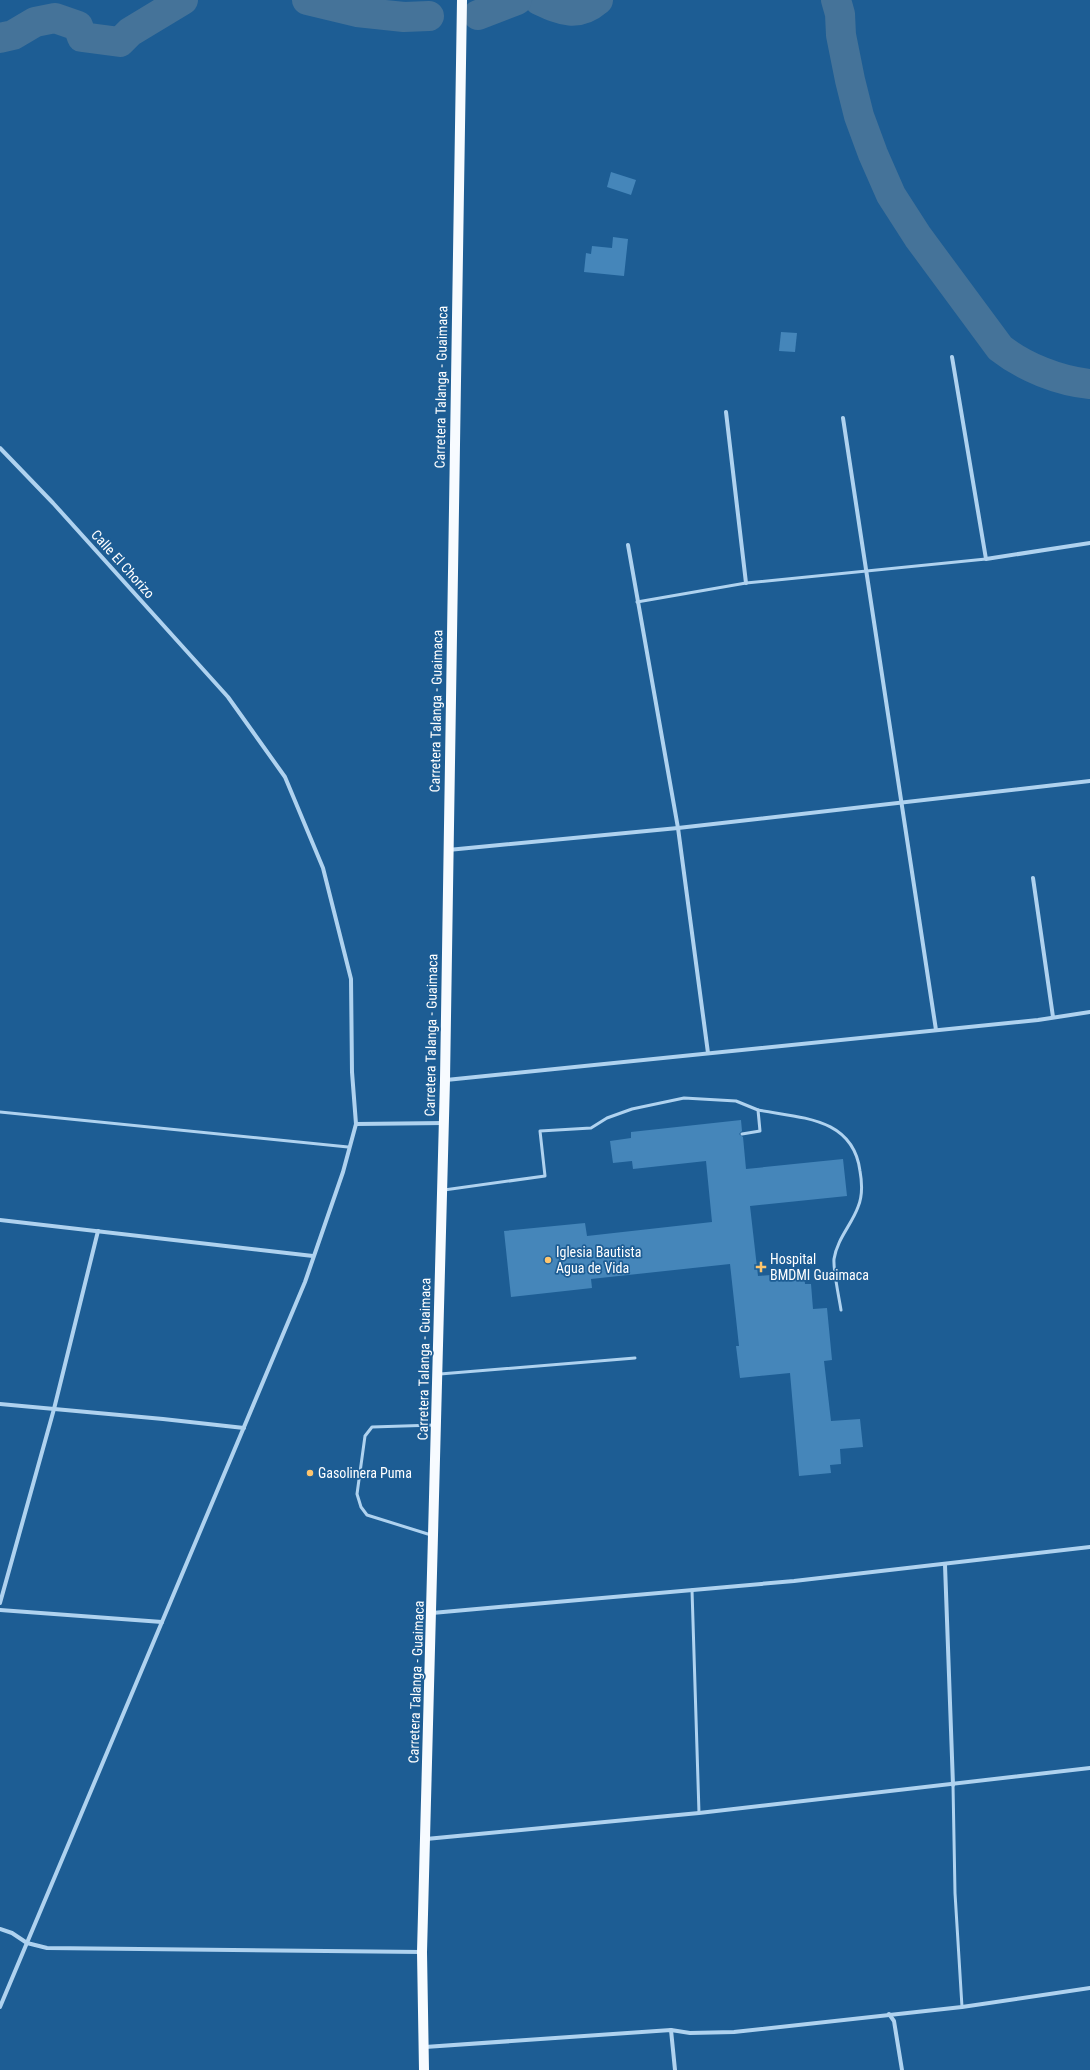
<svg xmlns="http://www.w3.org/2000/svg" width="1090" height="2070" viewBox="0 0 1090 2070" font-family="'Roboto Condensed',sans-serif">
<rect width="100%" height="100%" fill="#1d5d94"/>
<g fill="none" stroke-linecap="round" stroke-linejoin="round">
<g stroke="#457399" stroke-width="30">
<polyline points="307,0 357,12 404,17 429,16"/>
<path d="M539 0C561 10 577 18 598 0"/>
<path d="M836 0 840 14 841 35 850 80 859 116 873 154 891 195 918 237 1000 348C1024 367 1059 381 1090 384"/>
<polyline points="478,15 517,0"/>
<polyline points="0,38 13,35 35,22 55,18 78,26 82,37 120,42 130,32 183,0"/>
</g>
</g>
<g fill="#4586ba">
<polygon points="611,172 636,180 631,195 607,187"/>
<polygon points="613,237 628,239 624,276 584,272 586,253 591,254 592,246 612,248"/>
<polygon points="781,332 797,333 795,352 779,351"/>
<polygon points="741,1120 742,1131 739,1134 743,1137 746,1169 843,1159 847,1196 750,1206 758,1276 804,1272 805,1284 811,1284 813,1309 827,1308 832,1360 824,1361 831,1421 860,1419 863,1447 840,1449 841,1464 830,1465 831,1473 799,1476 790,1373 740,1378 736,1346 739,1346 730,1264 591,1279 592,1288 511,1297 504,1231 585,1223 587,1236 712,1222 706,1161 633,1169 632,1161 613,1163 610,1141 631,1138 631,1132"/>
</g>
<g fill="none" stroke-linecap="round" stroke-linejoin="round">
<g stroke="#afd2ef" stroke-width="3">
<polyline points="637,602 746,583 986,559"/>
<path d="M758 1110C800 1118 853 1117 860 1171 862 1182 863 1195 858 1207 852 1224 837 1239 834 1259 833 1270 839 1297 841 1310"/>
<polyline points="0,1112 348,1147"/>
<polyline points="444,1190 545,1176 540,1131 591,1128 607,1118 632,1109 684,1098 736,1101 758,1110 760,1131 742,1134"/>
<polyline points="440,1374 635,1358"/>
<polyline points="431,1535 367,1515 361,1507 357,1494 365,1436 372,1427 435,1425"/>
<polyline points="692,1590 699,1813"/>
<polyline points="953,1785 955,1893 962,2007"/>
</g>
<g stroke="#afd2ef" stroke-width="4">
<polyline points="952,357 986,559 1090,543"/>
<polyline points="726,412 746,583"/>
<polyline points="843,418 936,1030"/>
<polyline points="0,448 53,503 228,697 285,777 323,868 351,979 352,1072 356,1124 343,1172 305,1282 0,2007"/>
<polyline points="628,545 678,828 708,1053"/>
<polyline points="448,850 678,828 1090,781"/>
<polyline points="1033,878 1053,1017"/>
<polyline points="446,1080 1038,1020 1090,1012"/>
<polyline points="356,1124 444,1123"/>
<polyline points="0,1220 313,1256"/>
<polyline points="0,1404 163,1419 244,1428"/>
<polyline points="945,1565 953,1785"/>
<polyline points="0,1603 54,1409 98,1231"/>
<polyline points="0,1610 162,1622"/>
<polyline points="432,1613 794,1581 1090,1547"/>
<polyline points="426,1839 699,1813 1090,1768"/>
<polyline points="0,1929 12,1933 27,1943 47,1948 422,1952"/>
<polyline points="889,2014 894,2021 902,2070"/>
<polyline points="671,2030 675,2070"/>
<polyline points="425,2047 671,2030 690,2033 734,2032 962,2007 1090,1988"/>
</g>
<polyline stroke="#f7fbff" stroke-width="10" points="424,2070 422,1952 445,1080 462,0"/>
</g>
<g fill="#fec56d" stroke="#1d5d94" stroke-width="1.5">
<circle cx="548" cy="1260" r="4"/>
<path d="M759 1261h4v4h4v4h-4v4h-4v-4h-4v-4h4z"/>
<circle cx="310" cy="1473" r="4"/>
</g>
<g text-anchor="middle" stroke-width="3.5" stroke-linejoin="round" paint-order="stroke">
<g font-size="14" fill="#fff" stroke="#1d5d94">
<text transform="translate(441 387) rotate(-89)" y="5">Carretera Talanga - Guaimaca</text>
<text transform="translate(123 564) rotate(48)" y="5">Calle El Chorizo</text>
<text transform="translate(436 711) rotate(-89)" y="5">Carretera Talanga - Guaimaca</text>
<text transform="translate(431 1035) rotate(-89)" y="5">Carretera Talanga - Guaimaca</text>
<text transform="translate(424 1359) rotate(-89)" y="5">Carretera Talanga - Guaimaca</text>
<text transform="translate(416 1682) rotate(-88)" y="5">Carretera Talanga - Guaimaca</text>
</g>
<g font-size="14" fill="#fff" stroke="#1d5d94" text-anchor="start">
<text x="556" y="1257">Iglesia Bautista<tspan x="556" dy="16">Agua de Vida</tspan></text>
<text x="770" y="1264">Hospital<tspan x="770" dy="16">BMDMI Guaimaca</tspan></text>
<text x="318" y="1478">Gasolinera Puma</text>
</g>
</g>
</svg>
